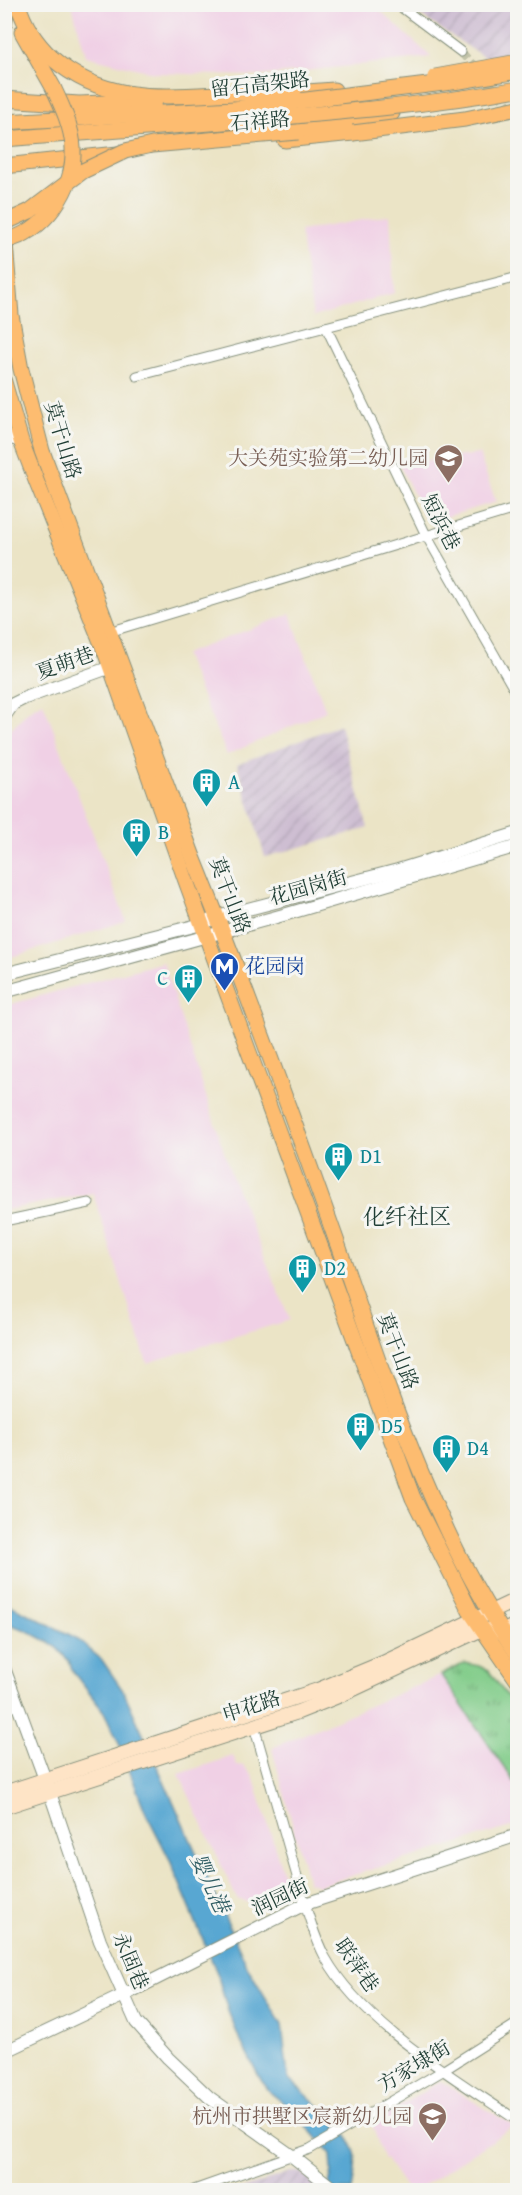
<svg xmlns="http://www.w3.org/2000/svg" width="522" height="2195" viewBox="0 0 522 2195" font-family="'Gentium Book Plus','Noto Serif SC',serif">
<defs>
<pattern id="industrial-furrows" width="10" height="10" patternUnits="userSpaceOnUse" patternTransform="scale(1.5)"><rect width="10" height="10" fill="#cebed2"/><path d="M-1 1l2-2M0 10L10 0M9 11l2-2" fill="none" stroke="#b0a4b5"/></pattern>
<pattern id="park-tufts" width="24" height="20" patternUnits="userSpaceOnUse" patternTransform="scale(1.5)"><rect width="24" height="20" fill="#81cc89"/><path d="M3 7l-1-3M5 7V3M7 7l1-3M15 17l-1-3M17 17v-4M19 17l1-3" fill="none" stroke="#69a771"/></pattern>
</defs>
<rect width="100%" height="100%" fill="#f6f6f2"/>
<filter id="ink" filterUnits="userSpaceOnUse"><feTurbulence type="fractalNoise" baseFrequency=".0167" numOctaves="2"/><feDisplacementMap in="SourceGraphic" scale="12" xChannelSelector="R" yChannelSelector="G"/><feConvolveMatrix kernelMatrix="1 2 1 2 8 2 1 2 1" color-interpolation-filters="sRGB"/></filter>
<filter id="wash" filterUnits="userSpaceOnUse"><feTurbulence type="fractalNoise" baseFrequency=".008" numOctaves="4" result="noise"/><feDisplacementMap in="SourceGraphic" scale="24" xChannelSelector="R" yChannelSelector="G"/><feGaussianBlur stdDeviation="1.35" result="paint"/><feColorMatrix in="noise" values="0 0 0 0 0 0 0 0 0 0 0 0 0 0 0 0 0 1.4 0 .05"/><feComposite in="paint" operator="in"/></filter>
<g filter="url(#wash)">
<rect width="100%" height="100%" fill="#ebe4c6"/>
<g fill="#f0d0e5">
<polygon points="72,5 371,5 384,14 431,57 259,76 155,73 86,56"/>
<polygon points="390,215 394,293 313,317 300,231"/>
<polygon points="479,454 496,502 432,521 425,517 399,464"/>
<polygon points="290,614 326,711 227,755 184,654"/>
<polygon points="43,702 126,921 5,959 5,742 11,729 29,710"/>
<polygon points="163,962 232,1177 290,1320 147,1363 93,1193 5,1210 4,1006"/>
<polygon points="441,1675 517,1786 517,1825 318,1886 308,1882 272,1748"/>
<polygon points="233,1756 237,1765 244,1766 253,1776 285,1880 276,1894 253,1904 237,1899 179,1774"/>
<polygon points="440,2081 514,2126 417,2190 407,2190 386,2159 384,2160 372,2124"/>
</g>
<g fill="url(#industrial-furrows)">
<polygon points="404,5 517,5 517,52 487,59"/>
<polygon points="340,725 368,828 265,857 237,764"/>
<polygon points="290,2172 300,2172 321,2190 239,2190"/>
</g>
<polygon fill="url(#park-tufts)" stroke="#50845e" stroke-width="1.5" points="465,1663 479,1666 489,1671 517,1710 517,1786 441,1675"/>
<path fill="#58a7d2" stroke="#3c7283" stroke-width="1.5" d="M4 1602 76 1638 102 1660 124 1692 248 1968 282 2025 288 2078C306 2095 349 2129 355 2152 357 2164 354 2179 352 2190H328L332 2171 331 2154 295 2112 271 2093 261 2080 240 2040 228 2011 217 1973 169 1858 145 1811 118 1741 104 1712 73 1672 69 1661 54 1645 26 1630 5 1623Z"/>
</g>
<g filter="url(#ink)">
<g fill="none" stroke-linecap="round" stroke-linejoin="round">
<polyline stroke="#c2c3a9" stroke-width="9" stroke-dasharray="9 4.5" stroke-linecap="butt" points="461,52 518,116"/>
<defs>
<g id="minor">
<polyline points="397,4 461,52"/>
<polyline points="326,327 426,535 518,696"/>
<polyline points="137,376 518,277"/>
<polyline points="109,632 518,508"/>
<polyline points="4,1221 89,1203"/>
<path d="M254 1726C267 1773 281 1819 294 1866 302 1893 312 1933 325 1957 363 2025 454 2077 518 2121"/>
<polyline points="194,2190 310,2149 444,2070 518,2023"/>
</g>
<g id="tertiary">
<polyline points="4,436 21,441"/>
<polyline points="4,717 13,704 25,698 111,667"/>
<polyline points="4,974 202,924 217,917 398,870 518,833"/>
<polyline points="4,992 287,914 518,846"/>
<polyline points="4,1668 50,1793 100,1941 136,2022 168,2058 210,2098 292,2156 335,2190"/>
<polyline points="4,2052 124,1995 305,1904 518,1835"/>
</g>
<g id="secondary">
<polyline points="4,1793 318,1690 383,1663 518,1599"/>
<polyline points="4,1807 298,1712 343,1694 482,1629 502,1632 518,1624"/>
</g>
<g id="primary">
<polyline points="4,25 7,4"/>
<polyline points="280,94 334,90"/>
<polyline points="4,99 79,104 155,101"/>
<polyline points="285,140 353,133"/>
<polyline points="4,166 118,154"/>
<path d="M4 231 11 315 21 369 42 451 193 857C245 985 293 1118 339 1248 386 1384 435 1536 518 1655"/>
<polyline points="4,382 21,441 37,483 106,654 186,881 413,1498 470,1611 518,1681"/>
</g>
<g id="trunk">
<path d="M18 4C24 25 36 43 52 58 107 106 168 96 235 93"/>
<polyline points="22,32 53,87"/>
<polyline points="4,122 234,109"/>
<polyline points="298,132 392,113"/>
<polyline points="4,139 237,121"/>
</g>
</defs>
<use href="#minor" stroke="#85907d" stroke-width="11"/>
<use href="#tertiary" stroke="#85907d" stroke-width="14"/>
<use href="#secondary" stroke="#85907d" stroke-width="16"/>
<use href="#primary" stroke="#85907d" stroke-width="17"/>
<use href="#trunk" stroke="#85907d" stroke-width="17"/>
<use href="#minor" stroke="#fff" stroke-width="9"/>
<use href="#tertiary" stroke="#fff" stroke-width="12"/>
<use href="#secondary" stroke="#fee4c6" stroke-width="14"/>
<use href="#primary" stroke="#fdbc70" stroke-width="15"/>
<use href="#trunk" stroke="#fdbc70" stroke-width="15"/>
<defs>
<g id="primary-bridge">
<polyline points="435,77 518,62"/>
<polyline points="353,133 465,119 518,108"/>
</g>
<g id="trunk-bridge">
<polyline points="235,93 294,94"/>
<polyline points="234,109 460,81 518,71"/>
<path d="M237 121C330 113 425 106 518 89"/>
<polyline points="4,223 30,211 83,171 125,151 152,145 298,132"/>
<path d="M4 241C45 232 75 189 73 148 72 127 62 106 53 87"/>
</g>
</defs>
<use href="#primary-bridge" stroke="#85907d" stroke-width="17" stroke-linecap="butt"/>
<use href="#trunk-bridge" stroke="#85907d" stroke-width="17" stroke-linecap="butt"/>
<use href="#primary-bridge" stroke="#fdbc70" stroke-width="15"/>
<use href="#trunk-bridge" stroke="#fdbc70" stroke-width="15"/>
</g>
</g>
<defs>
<symbol id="school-pin" viewBox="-11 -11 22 30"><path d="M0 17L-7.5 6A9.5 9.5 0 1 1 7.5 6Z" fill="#8d6e63" stroke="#f6f6f2"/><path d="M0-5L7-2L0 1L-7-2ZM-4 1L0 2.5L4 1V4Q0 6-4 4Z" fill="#fff"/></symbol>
<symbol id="building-pin" viewBox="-11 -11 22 30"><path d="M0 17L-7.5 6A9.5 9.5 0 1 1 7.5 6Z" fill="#0f9aa8" stroke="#f6f6f2"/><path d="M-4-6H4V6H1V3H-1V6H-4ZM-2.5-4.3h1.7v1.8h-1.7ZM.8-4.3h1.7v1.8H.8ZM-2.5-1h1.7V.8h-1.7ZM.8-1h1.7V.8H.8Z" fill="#fff"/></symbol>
<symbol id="metro-pin" viewBox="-11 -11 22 30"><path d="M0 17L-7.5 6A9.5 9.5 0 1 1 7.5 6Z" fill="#1a4fb4" stroke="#f6f6f2"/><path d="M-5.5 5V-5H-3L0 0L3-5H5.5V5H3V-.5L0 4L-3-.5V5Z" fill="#fff"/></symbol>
</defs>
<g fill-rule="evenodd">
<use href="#school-pin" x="432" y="442" width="33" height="45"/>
<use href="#building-pin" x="190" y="766" width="33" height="45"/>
<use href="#building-pin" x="120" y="816" width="33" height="45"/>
<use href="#metro-pin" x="208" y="950" width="33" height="45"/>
<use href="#building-pin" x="172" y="962" width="33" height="45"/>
<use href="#building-pin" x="322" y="1140" width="33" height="45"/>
<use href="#building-pin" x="286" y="1252" width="33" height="45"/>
<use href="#building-pin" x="344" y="1410" width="33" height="45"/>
<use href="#building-pin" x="430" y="1432" width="33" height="45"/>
<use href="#school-pin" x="416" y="2100" width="33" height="45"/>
</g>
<g text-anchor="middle" stroke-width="6" stroke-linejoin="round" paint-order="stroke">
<g font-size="20" fill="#1f3d34" stroke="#f6f6f2">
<text transform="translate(260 84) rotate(-6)" y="7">留石高架路</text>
<text transform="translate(260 121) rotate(-5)" y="7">石祥路</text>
<text transform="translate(63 440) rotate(73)" y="7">莫干山路</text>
<text transform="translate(441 522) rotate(63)" y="7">短浜巷</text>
<text transform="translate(65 663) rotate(-20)" y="7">夏萌巷</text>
<text transform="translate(308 887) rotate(-16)" y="7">花园岗街</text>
<text transform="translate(230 895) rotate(69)" y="7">莫干山路</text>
<text transform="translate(398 1351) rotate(69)" y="7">莫干山路</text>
<text transform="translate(251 1706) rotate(-18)" y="7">申花路</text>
<text transform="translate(280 1897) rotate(-25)" y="7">润园街</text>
<text transform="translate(131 1961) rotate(67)" y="7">永固巷</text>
<text transform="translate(357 1965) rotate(55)" y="7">联萍巷</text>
<text transform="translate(414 2066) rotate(-31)" y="7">方家埭街</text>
</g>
<g font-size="20" fill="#785e54" stroke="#f6f6f2" text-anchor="end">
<text x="428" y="465">大关苑实验第二幼儿园</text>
<text x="412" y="2123">杭州市拱墅区宸新幼儿园</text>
</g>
<g font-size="20" fill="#0d838f" stroke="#f6f6f2" text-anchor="start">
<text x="228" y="789">A</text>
<text x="158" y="839">B</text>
<text x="168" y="985" text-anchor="end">C</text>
<text x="360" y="1163">D1</text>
<text x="324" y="1275">D2</text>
<text x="381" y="1433">D5</text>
<text x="467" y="1455">D4</text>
</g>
<g font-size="20" fill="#164399" stroke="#f6f6f2" text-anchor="start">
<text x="245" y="973">花园岗</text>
</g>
<g font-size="21" font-style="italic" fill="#305d63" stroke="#f6f6f2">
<text transform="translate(210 1883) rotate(65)" y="7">婴儿港</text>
</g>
<g font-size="22" fill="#1f3d34" stroke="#f6f6f2">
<text x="407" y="1224">化纤社区</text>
</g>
</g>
<rect width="522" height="2195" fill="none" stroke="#f6f6f2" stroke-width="24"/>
</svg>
